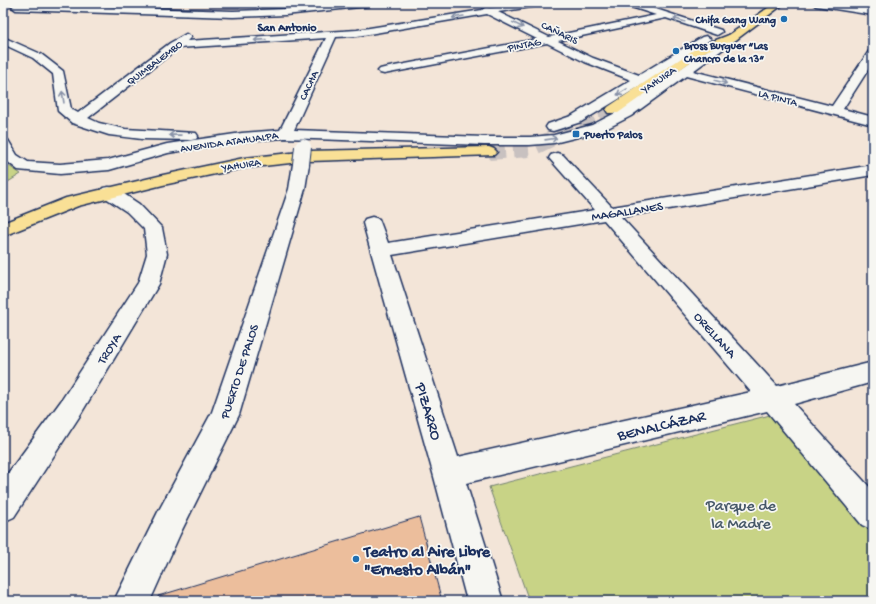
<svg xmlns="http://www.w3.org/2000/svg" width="876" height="604" viewBox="0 0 876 604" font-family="'Gochi Hand',sans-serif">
<rect width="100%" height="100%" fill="#f3e5d8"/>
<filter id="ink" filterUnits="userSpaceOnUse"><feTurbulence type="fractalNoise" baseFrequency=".025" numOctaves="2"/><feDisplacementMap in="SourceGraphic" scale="8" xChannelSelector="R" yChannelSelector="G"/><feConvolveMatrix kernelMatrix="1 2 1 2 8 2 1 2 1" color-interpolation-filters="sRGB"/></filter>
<g filter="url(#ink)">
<g fill="#c8d386" stroke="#728172">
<polygon points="3,162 21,174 3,185"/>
<polygon points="774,414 873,529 873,601 529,601 489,487"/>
</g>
<polygon fill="#ecbe9c" stroke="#1b2f5e" points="419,517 442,601 159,601 158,596"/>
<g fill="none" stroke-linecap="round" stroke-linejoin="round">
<polyline stroke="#c8c1c0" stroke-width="12" stroke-dasharray="12 6" stroke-linecap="butt" points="599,116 613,110"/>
<polyline stroke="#c8c1c0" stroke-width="16" stroke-dasharray="16 8" stroke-linecap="butt" points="489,152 530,149 601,115"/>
<defs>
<g id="minor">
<polygon points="345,3 373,3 369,6 285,15 233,17 16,10 12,7 16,4 233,11 285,9"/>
<polygon points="522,3 542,3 538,6 498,12 549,37 656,15 625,5 624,3 637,3 721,30 722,32 717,35 666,18 558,41 593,58 639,75 702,37 706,36 711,39 645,83 581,122 553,131 548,130 546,127 548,124 571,116 631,80 585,62 547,43 384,74 380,73 378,71 380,69 384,68 537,39 487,14 357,36 336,37 294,130 484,137 530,137 554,135 592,125 621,110 729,35 733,34 738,37 737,39 693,71 832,106 869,51 873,50 873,62 843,109 873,117 873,125 686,76 631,116 602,131 554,143 530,145 484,145 285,138 242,141 168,153 109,170 60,174 18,170 3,158 3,139 8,140 17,155 28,162 60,164 108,160 167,144 242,133 280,130 326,38 178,48 88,118 99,123 125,129 196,133 198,136 196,139 191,140 142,139 109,135 72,123 58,111 53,74 33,58 3,44 3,37 41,54 63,71 71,109 78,113 170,43 186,34 191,37 187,41 357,30 482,10 486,7 490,8"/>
<polygon points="812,3 833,3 873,9 873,15 816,6"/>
<path d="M557 153 563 155 612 207 873 165V175L621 217 777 386 873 362V382L794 404 873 491V530L862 525 767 411 466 483 503 601H467L433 473 363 223 365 219 372 217 379 219 388 243 595 210 549 158 551 155ZM604 220 751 392 458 457 392 255Z"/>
<polygon points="301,159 307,161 309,164 305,189 239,415 180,534 150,601 114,601 158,512 212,412 289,189 293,164 295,161"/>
<polygon points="109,187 115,188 139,204 162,228 167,254 159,284 79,417 14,517 3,522 3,480 61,401 138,283 147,254 144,229 127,212 103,196 100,192 103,188"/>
</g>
<g id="major">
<polygon points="775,3 785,3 737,39 706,51 618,113 608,113 606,110 608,107 698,47 729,35"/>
<polygon points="489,147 494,149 497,152 494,155 309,161 244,168 163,185 78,206 3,236 3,223 66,198 163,175 244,158 309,151"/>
</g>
</defs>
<use href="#minor" stroke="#1b2f5e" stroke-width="3"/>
<use href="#major" stroke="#1b2f5e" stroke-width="3"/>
<use href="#minor" fill="#f6f6f2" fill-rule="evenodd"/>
<use href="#major" fill="#f9e096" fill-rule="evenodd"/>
<defs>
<polyline id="minor-bridge" points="301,164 303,147"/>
</defs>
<use href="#minor-bridge" stroke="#1b2f5e" stroke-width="18" stroke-linecap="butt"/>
<use href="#minor-bridge" stroke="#f6f6f2" stroke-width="16"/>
</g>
<defs><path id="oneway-shaft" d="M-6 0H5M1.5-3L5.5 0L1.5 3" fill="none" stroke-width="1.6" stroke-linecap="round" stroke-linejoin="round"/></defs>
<g stroke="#8892a8">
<use href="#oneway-shaft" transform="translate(458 17) rotate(171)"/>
<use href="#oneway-shaft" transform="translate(679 20) rotate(-163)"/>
<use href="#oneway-shaft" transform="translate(518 25) rotate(26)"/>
<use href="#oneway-shaft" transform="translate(260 40) rotate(176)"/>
<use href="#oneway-shaft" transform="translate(721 82) rotate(15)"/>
<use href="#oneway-shaft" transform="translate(622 92) rotate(149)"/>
<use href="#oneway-shaft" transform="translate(63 97) rotate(-99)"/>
<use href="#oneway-shaft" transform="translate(175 135) rotate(-179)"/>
<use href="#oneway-shaft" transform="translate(551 139) rotate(-8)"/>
</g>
</g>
<g fill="#1f6fb2" stroke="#f6f6f2" stroke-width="1.5">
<circle cx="784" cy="19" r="4"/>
<circle cx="676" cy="51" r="4"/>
<rect x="572" y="130" width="8" height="8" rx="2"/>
<circle cx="356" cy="559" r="4"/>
</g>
<g text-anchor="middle" stroke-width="3.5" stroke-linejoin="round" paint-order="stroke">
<g font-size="11" font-weight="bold" fill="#1b2f5e" stroke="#f6f6f2" text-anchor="start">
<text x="776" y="23" text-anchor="end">Chifa Gang Wang</text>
<text x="684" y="49">Bross Burguer “Las<tspan x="684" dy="13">Chancro de la 13”</tspan></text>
<text x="584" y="138">Puerto Palos</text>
</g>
<g font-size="11" fill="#1b2f5e" stroke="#f6f6f2">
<text transform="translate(560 32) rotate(26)" y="4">CAÑARIS</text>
<text transform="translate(524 44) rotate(-11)" y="4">PINTAG</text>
<text transform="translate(154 62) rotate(-37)" y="4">QUIMBALEMBO</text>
<text transform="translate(658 79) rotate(-34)" y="4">YAHUIRA</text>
<text transform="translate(308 85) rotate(-65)" y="4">CACHA</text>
<text transform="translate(778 97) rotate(15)" y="4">LA PINTA</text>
<text transform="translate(229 141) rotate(-8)" y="4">AVENIDA ATAHUALPA</text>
<text transform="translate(241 164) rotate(-9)" y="4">YAHUIRA</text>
</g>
<g font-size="12" font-weight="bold" fill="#1b2f5e" stroke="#f6f6f2">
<text x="287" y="31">San Antonio</text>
</g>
<g font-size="13" fill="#1b2f5e" stroke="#f6f6f2">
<text transform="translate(627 210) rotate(-9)" y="5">MAGALLANES</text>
<text transform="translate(716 334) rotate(48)" y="5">ORELLANA</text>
<text transform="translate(108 348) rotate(-58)" y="5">TROYA</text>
<text transform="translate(238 371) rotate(-72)" y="5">PUERTO DE PALOS</text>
</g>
<g font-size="16" fill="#1b2f5e" stroke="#f6f6f2">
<text transform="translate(430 411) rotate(73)" y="6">PIZARRO</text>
<text transform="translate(661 424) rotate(-13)" y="6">BENALCÁZAR</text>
</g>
<g font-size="16" fill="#465868" stroke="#f6f6f2">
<text x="741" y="510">Parque de<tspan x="741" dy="18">la Madre</tspan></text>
</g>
<g font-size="16" font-weight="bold" fill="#1b2f5e" stroke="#f6f6f2" text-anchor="start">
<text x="364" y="556">Teatro al Aire Libre<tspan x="364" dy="18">"Ernesto Albán"</tspan></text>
</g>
</g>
<rect width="876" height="604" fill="none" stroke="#f6f6f2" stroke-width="16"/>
<rect x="8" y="8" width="860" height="588" fill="none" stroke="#1b2f5e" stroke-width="1.5" filter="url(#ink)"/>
</svg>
